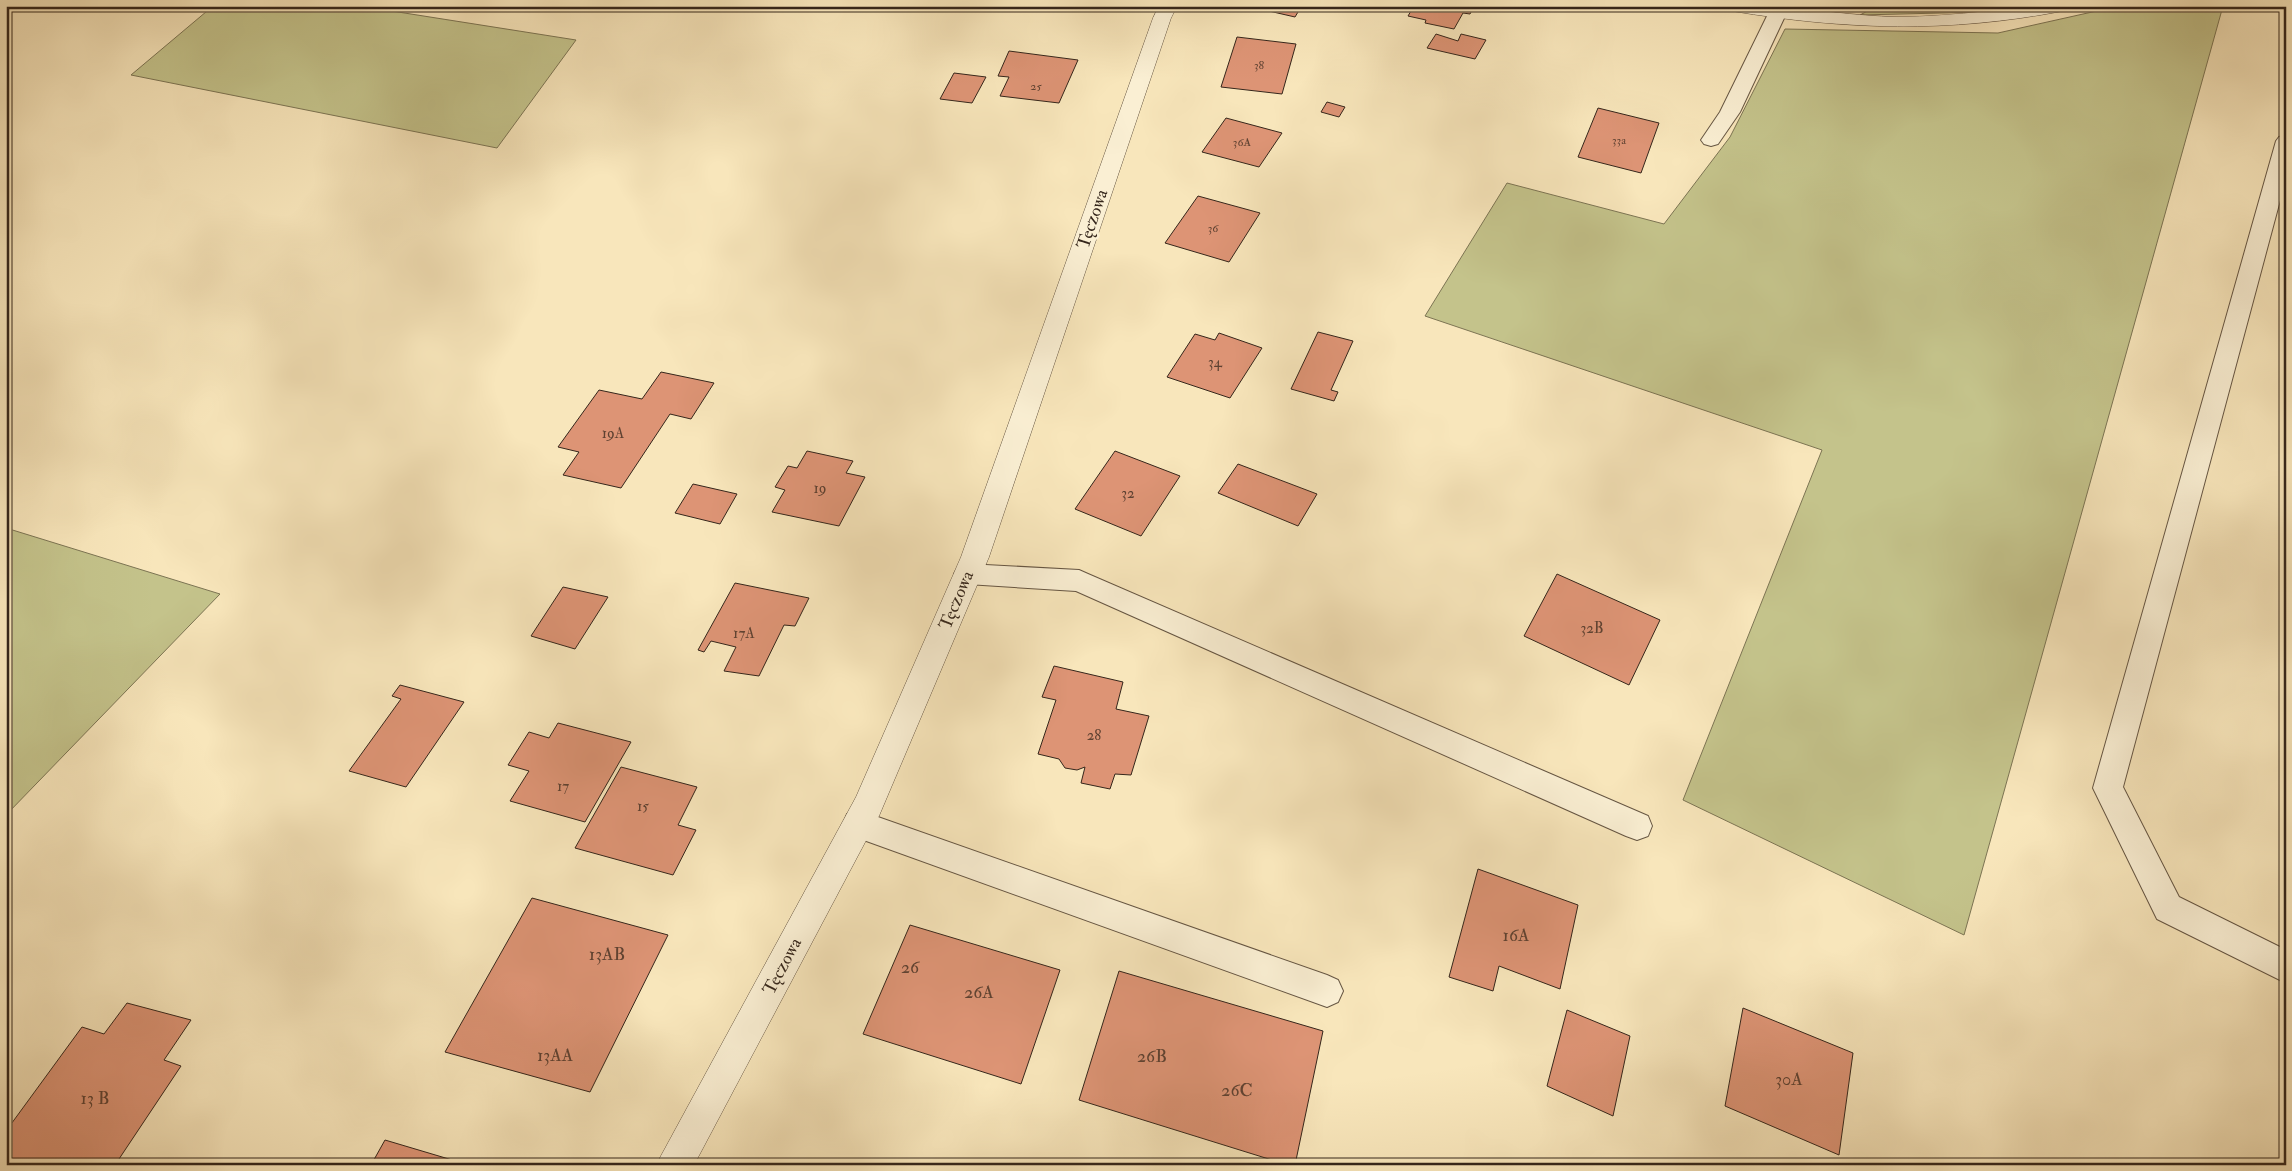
<svg xmlns="http://www.w3.org/2000/svg" width="2292" height="1171" viewBox="0 0 2292 1171" font-family="'IM FELL Double Pica',serif">
<rect width="100%" height="100%" fill="#f8e6bb"/>
<filter id="stains"><feTurbulence type="fractalNoise" baseFrequency=".004" numOctaves="4"/><feColorMatrix values="0 0 0 0 .2 0 0 0 0 .09 0 0 0 0 .02 0 0 0 .5 -.17"/></filter>
<radialGradient id="worn" r=".72"><stop offset=".6" stop-color="#630" stop-opacity="0"/><stop offset="1" stop-color="#630" stop-opacity=".3"/></radialGradient>
<g fill="#c4c38b" stroke="#7c7453">
<polygon points="213,6 360,6 576,40 497,148 131,75"/>
<polygon points="1877,6 2010,6 1982,12 1860,15"/>
<polygon points="2119,6 2223,6 1964,935 1683,800 1822,450 1425,316 1507,183 1664,224 1730,137 1785,29 1998,33"/>
<polygon points="6,528 220,594 6,815"/>
</g>
<g fill="#dd9475" stroke="#35261b">
<polygon points="1247,6 1297,6 1301,7 1295,17"/>
<polygon points="1414,6 1474,6 1470,14 1463,13 1454,29 1425,23 1426,20 1408,16"/>
<polygon points="1436,34 1458,41 1461,34 1486,40 1475,59 1427,48"/>
<polygon points="1237,37 1296,44 1282,94 1221,87"/>
<polygon points="1009,51 1078,60 1059,103 1000,96 1009,77 998,76"/>
<polygon points="954,73 986,77 972,103 940,99"/>
<polygon points="1327,102 1345,107 1339,117 1321,112"/>
<polygon points="1598,108 1659,123 1641,173 1578,157"/>
<polygon points="1226,118 1282,133 1259,167 1202,152"/>
<polygon points="1198,196 1260,213 1229,262 1165,243"/>
<polygon points="1318,332 1353,341 1331,390 1338,392 1334,401 1291,389"/>
<polygon points="1219,333 1262,348 1230,398 1167,377 1195,334 1215,340"/>
<polygon points="661,372 714,383 691,419 670,414 621,488 563,475 579,452 558,447 599,390 642,399"/>
<polygon points="807,451 853,461 846,473 865,477 839,526 772,512 785,490 775,487 788,466 797,468"/>
<polygon points="1115,451 1180,476 1141,536 1075,509"/>
<polygon points="1238,464 1317,494 1298,526 1218,493"/>
<polygon points="693,484 737,494 720,524 675,513"/>
<polygon points="1557,574 1660,620 1629,685 1524,636"/>
<polygon points="735,583 809,598 795,626 784,625 759,676 724,671 736,647 711,641 704,652 698,650"/>
<polygon points="563,587 608,597 575,649 531,636"/>
<polygon points="1054,666 1123,682 1116,709 1149,716 1131,775 1115,774 1110,789 1081,783 1085,767 1077,770 1065,768 1059,759 1038,754 1056,700 1042,697"/>
<polygon points="400,685 464,702 406,787 349,771 401,699 392,696"/>
<polygon points="558,723 631,742 585,822 510,801 529,771 508,765 529,732 549,738"/>
<polygon points="621,767 697,787 678,825 696,830 673,875 575,848"/>
<polygon points="1478,869 1578,905 1560,989 1499,966 1493,991 1449,977"/>
<polygon points="532,898 668,935 590,1092 445,1052"/>
<polygon points="910,925 1060,970 1021,1084 863,1034"/>
<polygon points="1119,971 1323,1031 1295,1165 1288,1165 1079,1100"/>
<polygon points="127,1003 191,1020 164,1060 181,1066 115,1165 6,1165 6,1131 82,1027 104,1034"/>
<polygon points="1743,1008 1853,1053 1839,1155 1725,1106"/>
<polygon points="1567,1010 1630,1036 1613,1116 1547,1086"/>
<polygon points="385,1140 469,1165 371,1165"/>
</g>
<g fill="none" stroke-linecap="round" stroke-linejoin="round">
<defs>
<g id="service">
<polygon points="1777,9 1783,10 1786,14 1740,112 1718,144 1711,146 1704,144 1701,140 1720,112 1768,14 1771,10"/>
<polygon points="2286,135 2286,178 2123,787 2179,897 2286,950 2286,983 2157,919 2093,788 2276,141 2279,137"/>
<polygon points="967,564 1079,570 1088,574 1648,816 1652,826 1648,836 1637,840 1626,836 1076,591 967,584 958,581 954,574 958,567"/>
<polygon points="858,810 1327,975 1338,980 1343,991 1338,1002 1327,1007 858,838 847,834 843,824 847,814"/>
</g>
<g id="minor">
<polygon points="1159,6 1177,6 1171,18 989,557 879,816 694,1165 656,1165 856,797 961,557 1153,18"/>
<path d="M1723 6C1738 6 1754 5 1769 6 1812 9 1854 16 1898 17 1956 17 2014 6 2072 6L2069 10 2063 11C1948 33 1847 30 1732 11L1726 10Z"/>
</g>
</defs>
<use href="#service" stroke="#665643" stroke-width="2"/>
<use href="#minor" stroke="#665643" stroke-width="1"/>
<use href="#service" fill="#faefd3" fill-rule="evenodd"/>
<use href="#minor" fill="#faefd3" fill-rule="evenodd"/>
</g>
<g text-anchor="middle" stroke-width="5" stroke-linejoin="round" paint-order="stroke">
<g font-size="12" fill="#5f4232">
<text x="1259" y="69">38</text>
<text x="1036" y="90">25</text>
<text x="1619" y="144">33a</text>
<text x="1242" y="146">36A</text>
<text x="1213" y="232">36</text>
</g>
<g font-size="15" fill="#5f4232">
<text x="1215" y="367">34</text>
<text x="613" y="438">19A</text>
<text x="820" y="493">19</text>
<text x="1128" y="498">32</text>
<text x="1592" y="633">32B</text>
<text x="744" y="638">17A</text>
<text x="1094" y="740">28</text>
<text x="563" y="791">17</text>
<text x="643" y="811">15</text>
</g>
<g font-size="18" fill="#35261b" stroke="#faefd3">
<text transform="translate(1092 219) rotate(-71)" y="6">Tęczowa</text>
<text transform="translate(956 600) rotate(-67)" y="6">Tęczowa</text>
<text transform="translate(782 966) rotate(-62)" y="6">Tęczowa</text>
</g>
<g font-size="18" fill="#5f4232">
<text x="1516" y="941">16A</text>
<text x="607" y="960">13AB</text>
<text x="910" y="973">26</text>
<text x="979" y="998">26A</text>
<text x="555" y="1061">13AA</text>
<text x="1152" y="1062">26B</text>
<text x="1789" y="1085">30A</text>
<text x="1237" y="1096">26C</text>
<text x="95" y="1104">13 B</text>
</g>
</g>
<rect width="2292" height="1171" fill="none" stroke="#f8e6bb" stroke-width="25"/>
<rect x="8" y="8" width="2277" height="1156" fill="none" stroke="#35261b" stroke-width="2.5"/>
<rect x="12" y="12" width="2267" height="1146" fill="none" stroke="#35261b"/>
<rect width="100%" height="100%" filter="url(#stains)"/>
<rect width="100%" height="100%" fill="url(#worn)"/>
</svg>
